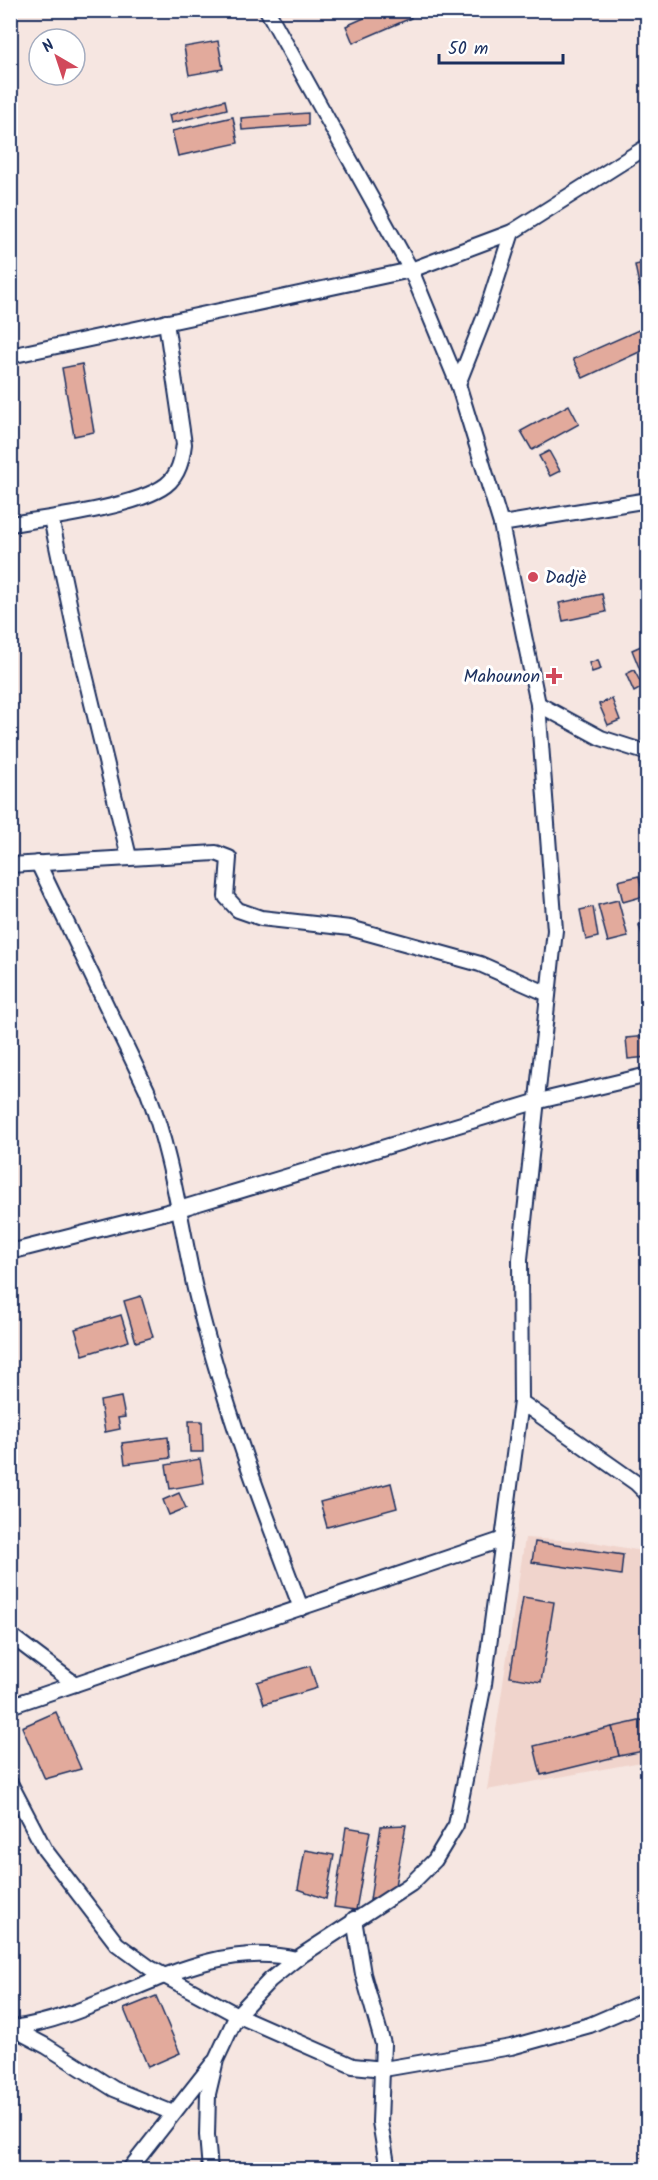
<svg xmlns="http://www.w3.org/2000/svg" width="658" height="2180" viewBox="0 0 658 2180" font-family="Kalam,sans-serif">
<rect width="100%" height="100%" fill="#f6e6e1"/>
<filter id="ink" filterUnits="userSpaceOnUse"><feTurbulence type="fractalNoise" baseFrequency=".0167" numOctaves="2"/><feDisplacementMap in="SourceGraphic" scale="12" xChannelSelector="R" yChannelSelector="G"/><feConvolveMatrix kernelMatrix="1 2 1 2 8 2 1 2 1" color-interpolation-filters="sRGB"/></filter>
<g filter="url(#ink)">
<polygon fill="#f0d4cc" points="525,1538 593,1542 647,1552 647,1761 487,1790"/>
<g fill="#e2aa9c" stroke="#1b2f5e" stroke-width="1.5">
<polygon points="382,10 408,10 411,18 353,43 346,26"/>
<polygon points="218,41 223,69 189,75 184,47"/>
<polygon points="225,100 227,109 171,123 169,115"/>
<polygon points="308,113 308,125 242,130 241,118"/>
<polygon points="233,117 238,143 178,156 172,131"/>
<polygon points="648,262 648,283 639,285 635,265"/>
<polygon points="648,283 648,308 644,308 639,285"/>
<polygon points="643,328 648,348 583,378 573,359"/>
<polygon points="82,364 94,432 74,436 62,368"/>
<polygon points="569,405 579,424 532,450 521,431"/>
<polygon points="549,451 560,471 550,476 539,456"/>
<polygon points="602,594 606,612 563,621 559,603"/>
<polygon points="648,643 648,685 646,685 632,650"/>
<polygon points="598,660 601,669 592,672 589,663"/>
<polygon points="634,670 643,687 634,692 626,674"/>
<polygon points="612,699 620,720 608,725 599,704"/>
<polygon points="639,876 644,896 623,902 618,881"/>
<polygon points="618,900 628,937 608,942 598,905"/>
<polygon points="593,907 598,937 586,940 580,910"/>
<polygon points="648,922 648,947 646,947 639,925"/>
<polygon points="648,1036 648,1057 628,1059 626,1038"/>
<polygon points="141,1296 153,1337 136,1342 124,1301"/>
<polygon points="121,1315 129,1341 83,1355 75,1329"/>
<polygon points="121,1397 125,1417 118,1418 120,1429 105,1432 100,1401"/>
<polygon points="189,1421 202,1421 203,1452 190,1452"/>
<polygon points="168,1437 170,1458 125,1464 122,1443"/>
<polygon points="200,1459 204,1483 170,1489 166,1465"/>
<polygon points="391,1483 397,1508 327,1527 320,1502"/>
<polygon points="179,1493 186,1508 169,1515 163,1500"/>
<polygon points="535,1542 623,1555 621,1575 532,1562"/>
<polygon points="523,1597 554,1602 541,1682 510,1677"/>
<polygon points="310,1666 317,1688 264,1704 257,1682"/>
<polygon points="56,1712 81,1769 45,1779 22,1727"/>
<polygon points="648,1719 648,1750 619,1756 612,1727"/>
<polygon points="612,1727 619,1756 541,1775 534,1746"/>
<polygon points="406,1825 394,1891 370,1900 381,1826"/>
<polygon points="346,1827 370,1831 356,1910 334,1907"/>
<polygon points="305,1850 334,1855 326,1899 298,1889"/>
<polygon points="156,1996 180,2053 148,2067 124,2009"/>
</g>
<g fill="none" stroke-linecap="round" stroke-linejoin="round">
<defs>
<g id="street">
<polyline points="10,356 411,270 512,232 648,146"/>
<polyline points="458,384 486,313 512,232"/>
<polyline points="51,518 77,641 129,857"/>
<path d="M10 524C49 518 137 507 166 485 179 475 182 459 184 444L166 322"/>
<polyline points="501,524 648,500"/>
<polyline points="538,704 601,738 648,753"/>
<path d="M38 863 147 1090C172 1155 180 1221 195 1289 221 1398 261 1503 301 1608"/>
<polyline points="10,865 216,853 229,858 226,897 238,910 261,918 350,928 480,964 548,994"/>
<polyline points="10,1252 179,1209 535,1102 648,1075"/>
<polyline points="521,1402 636,1483 648,1495"/>
<polyline points="10,1635 75,1684"/>
<polyline points="10,1706 501,1540"/>
<polyline points="10,1783 45,1850 117,1944 150,1968 237,2015 353,2066 384,2069 511,2047 590,2025 648,2000"/>
<polyline points="354,1919 363,1974 383,2044 380,2122 388,2170"/>
<path d="M12 2028C106 2017 199 1935 296 1959"/>
<polyline points="12,2028 46,2046 114,2089 173,2113"/>
<polyline points="129,2170 213,2063"/>
<polyline points="210,2170 207,2135 208,2094 216,2060 237,2015 270,1980 296,1959 411,1884 435,1860 456,1825 484,1684 521,1402 520,1259 555,930 538,704 501,524 458,384 411,270 267,10"/>
</g>
</defs>
<use href="#street" stroke="#1b2f5e" stroke-width="18"/>
<use href="#street" stroke="#fff" stroke-width="14"/>
</g>
</g>
<g fill="#d1495b" stroke="#fff" stroke-width="2">
<circle cx="533" cy="577" r="6"/>
<path d="M551 667h6v6h6v6h-6v6h-6v-6h-6v-6h6z"/>
</g>
<g text-anchor="middle" stroke-width="6" stroke-linejoin="round" paint-order="stroke">
<g font-size="18" fill="#1b2f5e" stroke="#fff" text-anchor="start">
<text x="545" y="583">Dadjè</text>
<text x="540" y="682" text-anchor="end">Mahounon</text>
</g>
</g>
<rect width="658" height="2180" fill="none" stroke="#fff" stroke-width="36"/>
<rect x="18" y="18" width="622" height="2144" fill="none" stroke="#1b2f5e" stroke-width="2" filter="url(#ink)"/>
<g transform="translate(57 57) rotate(321)"><circle r="28" fill="#ffffff" stroke="#a4acbf" stroke-width="1.5"/>
<path d="M0-4.5L10 22L0 15L-10 22Z" fill="#d1495b"/>
<text y="-9" font-size="16" font-weight="bold" text-anchor="middle" fill="#1b2f5e">N</text>
</g>
<path d="M439 54v9h124v-9" fill="none" stroke="#1b2f5e" stroke-width="3"/>
<text x="448" y="54" font-size="18" fill="#1b2f5e" stroke="#ffffff" stroke-width="4.5" paint-order="stroke">50 m</text>
</svg>
